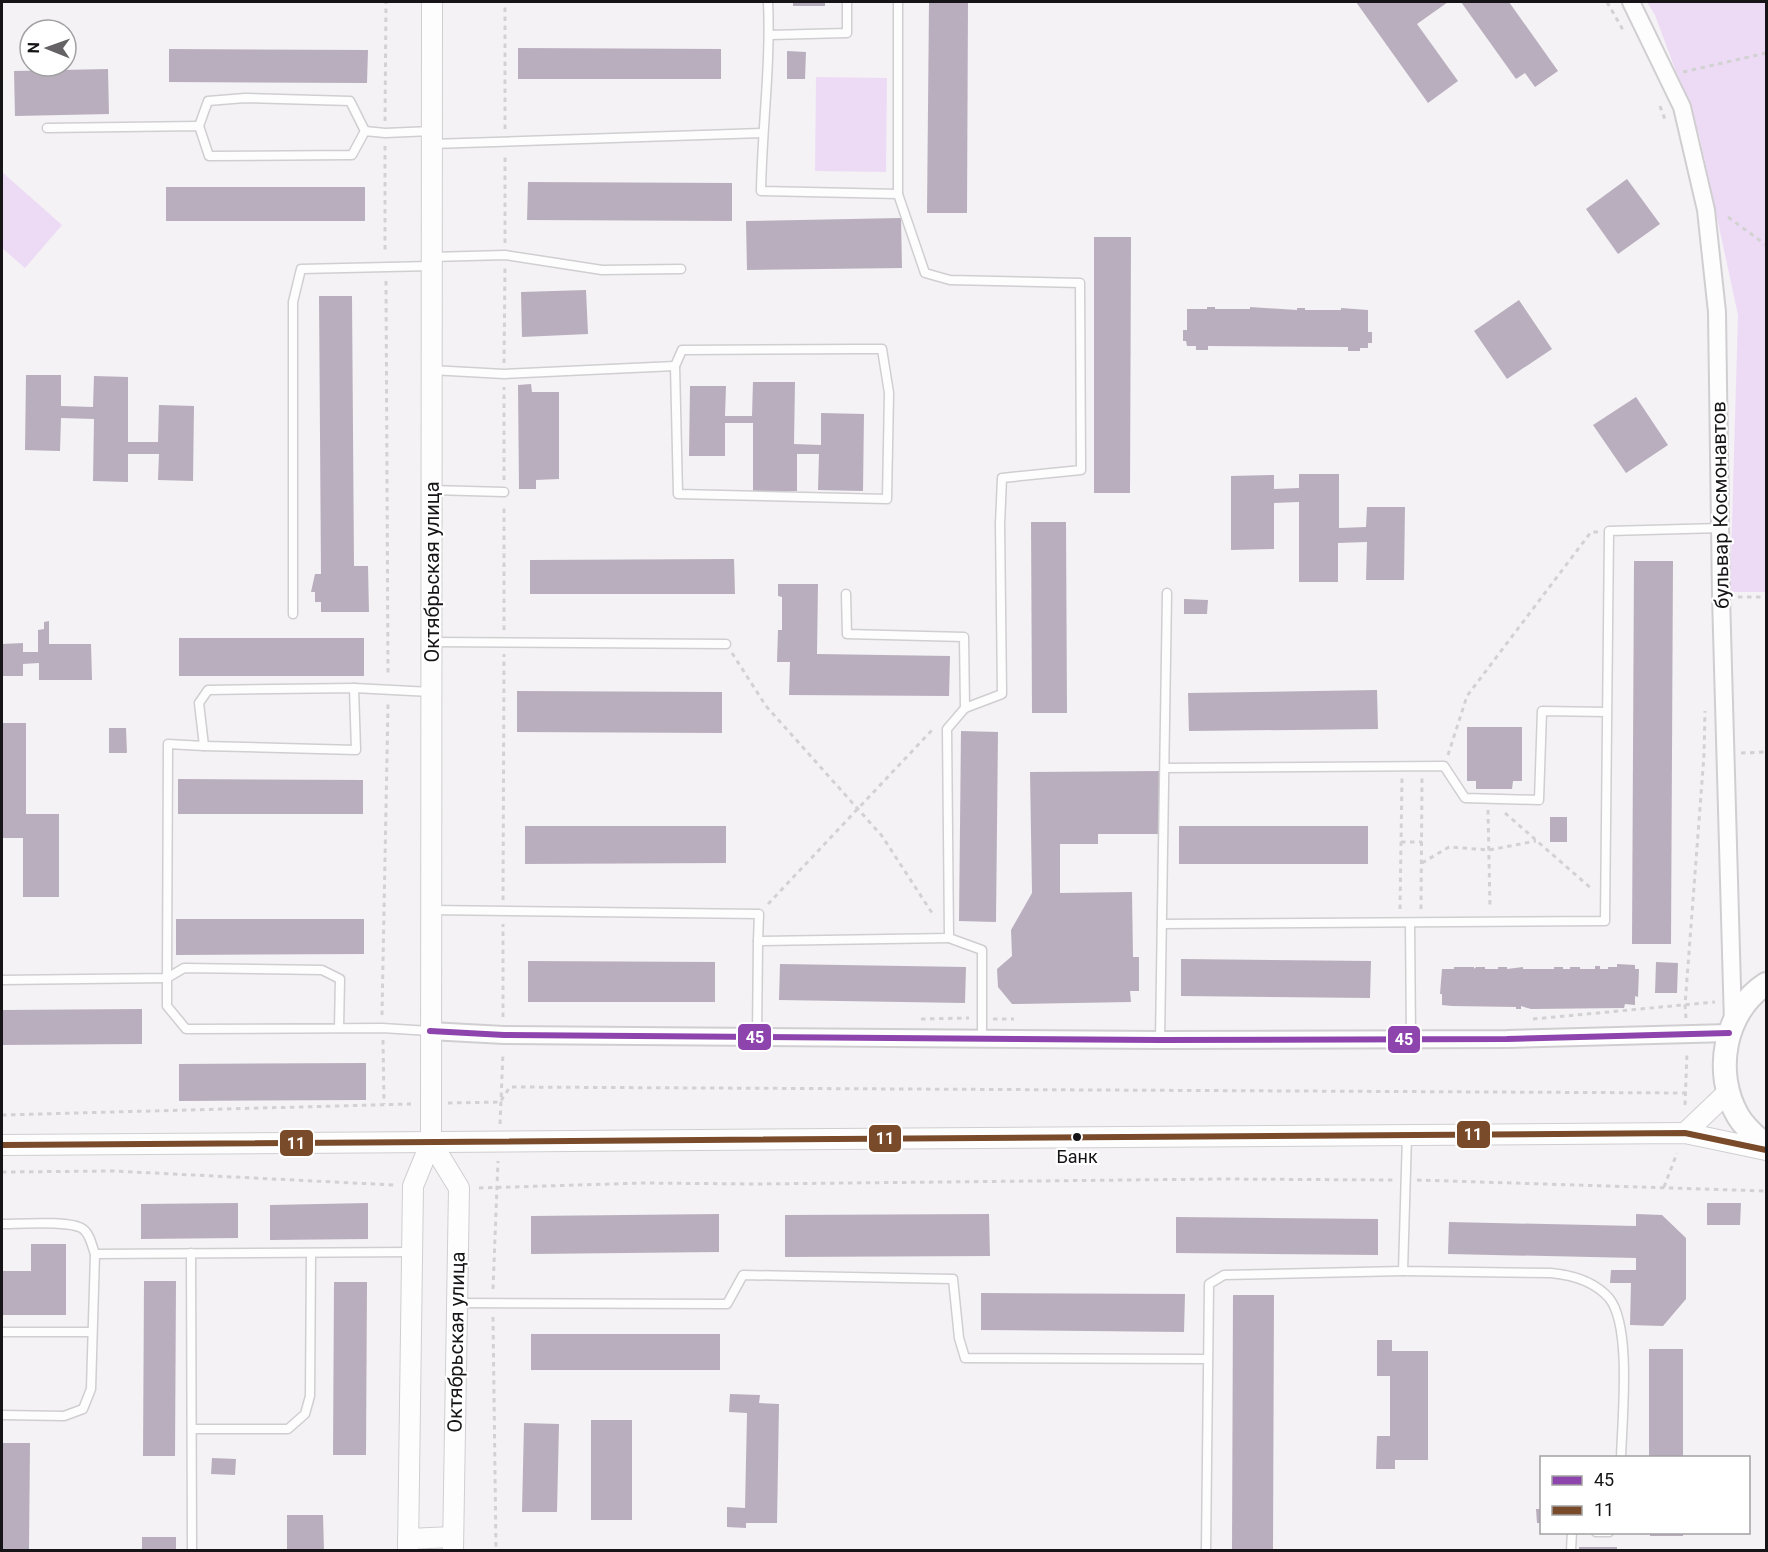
<svg xmlns="http://www.w3.org/2000/svg" width="1768" height="1552" viewBox="0 0 1768 1552" font-family="Roboto,sans-serif">
<rect width="100%" height="100%" fill="#f4f2f5"/>
<g fill="#eddbf6">
<polygon points="1647,2 1766,2 1766,592 1730,592 1738,315 1699,134 1655,15"/>
<polygon points="816,77 887,78 886,172 815,171"/>
<polygon points="2,172 62,225 25,268 2,248"/>
</g>
<g fill="#b9aebe">
<rect x="793" y="2" width="32" height="4"/>
<polygon points="929,2 968,2 967,213 927,213"/>
<polygon points="1356,2 1448,2 1417,24 1458,81 1428,103"/>
<polygon points="1461,2 1509,2 1558,71 1535,87 1525,73 1516,79"/>
<polygon points="518,48 721,49 721,79 518,79"/>
<polygon points="169,49 368,50 367,83 169,82"/>
<polygon points="787,51 806,52 805,79 787,79"/>
<polygon points="108,69 109,114 15,116 14,71"/>
<polygon points="1627,179 1660,224 1618,254 1586,209"/>
<polygon points="528,182 732,183 732,221 527,220"/>
<rect x="166" y="187" width="199" height="34"/>
<polygon points="901,218 902,268 747,270 746,221"/>
<polygon points="1094,237 1131,237 1130,493 1094,493"/>
<polygon points="586,290 588,334 522,337 521,292"/>
<polygon points="319,296 352,296 354,566 368,566 369,612 321,612 321,602 315,602 315,592 311,592 315,574 321,574"/>
<polygon points="1519,300 1552,349 1507,379 1474,331"/>
<polygon points="1207,307 1215,307 1215,309 1250,309 1250,307 1297,310 1297,308 1305,308 1305,310 1341,310 1341,308 1368,310 1368,332 1372,332 1372,343 1368,343 1368,348 1360,348 1360,351 1348,351 1348,347 1208,346 1208,350 1196,350 1196,346 1187,346 1186,341 1183,341 1183,330 1187,330 1187,309 1207,309"/>
<polygon points="26,375 61,375 61,406 93,407 94,376 128,377 128,442 158,442 159,405 194,406 193,481 158,480 159,454 128,454 128,482 93,481 94,419 61,418 60,451 25,450"/>
<polygon points="753,382 795,382 794,444 821,445 821,413 864,414 863,491 818,490 819,454 797,454 797,491 753,491 753,423 725,423 725,456 689,456 690,386 726,386 725,416 752,416"/>
<polygon points="531,384 532,392 559,392 559,479 536,480 536,489 519,489 518,385"/>
<polygon points="1636,397 1668,445 1626,473 1593,425"/>
<polygon points="1299,474 1339,474 1339,528 1366,527 1367,507 1405,507 1404,580 1366,580 1367,542 1338,543 1338,582 1299,582 1299,502 1274,503 1274,549 1231,550 1231,476 1274,475 1274,489 1299,488"/>
<polygon points="1031,522 1066,522 1067,713 1032,713"/>
<polygon points="734,559 735,594 530,594 530,560"/>
<polygon points="1634,561 1673,561 1671,944 1632,944"/>
<polygon points="778,584 818,584 817,654 950,656 949,696 789,695 790,662 777,662 778,630 782,630 782,597 778,596"/>
<polygon points="1184,599 1208,600 1207,614 1184,614"/>
<polygon points="49,621 49,644 91,644 92,680 39,680 39,663 23,664 23,676 2,676 2,644 23,643 23,652 38,652 38,630 44,629 44,622"/>
<rect x="179" y="638" width="185" height="38"/>
<polygon points="1377,690 1378,729 1189,731 1188,693"/>
<polygon points="517,691 722,692 722,733 517,732"/>
<polygon points="2,723 26,723 26,814 59,814 59,897 23,897 23,838 2,838"/>
<polygon points="1467,727 1522,727 1522,781 1513,781 1512,789 1476,789 1476,781 1467,781"/>
<polygon points="109,728 126,728 127,753 109,753"/>
<polygon points="961,731 998,732 996,922 959,921"/>
<polygon points="1160,771 1160,834 1098,834 1098,844 1060,844 1060,893 1132,892 1133,957 1139,957 1139,991 1130,991 1131,1002 1012,1004 998,987 997,969 1012,956 1011,930 1032,893 1030,772"/>
<polygon points="178,779 363,780 363,814 178,814"/>
<rect x="1550" y="817" width="17" height="25"/>
<polygon points="525,826 726,826 726,863 525,864"/>
<rect x="1179" y="826" width="189" height="38"/>
<polygon points="176,919 364,919 364,954 176,955"/>
<polygon points="1181,959 1371,961 1370,998 1181,996"/>
<polygon points="528,961 715,962 715,1002 528,1002"/>
<polygon points="1656,962 1678,963 1677,993 1655,993"/>
<polygon points="780,964 966,967 965,1003 779,1000"/>
<polygon points="1617,964 1635,965 1635,969 1639,969 1638,997 1635,996 1635,1005 1625,1004 1624,1008 1531,1009 1521,1006 1521,1009 1516,1009 1516,1007 1452,1006 1442,1005 1442,994 1440,994 1442,969 1454,969 1454,967 1474,967 1474,969 1476,967 1485,967 1485,969 1498,969 1498,967 1507,967 1507,969 1523,967 1523,969 1554,969 1554,967 1563,967 1563,969 1570,969 1570,967 1580,967 1580,969 1595,969 1595,966 1600,966 1600,969 1608,969 1608,967 1617,967"/>
<polygon points="142,1009 142,1044 2,1045 2,1010"/>
<polygon points="366,1063 366,1100 179,1101 179,1064"/>
<polygon points="238,1203 238,1238 141,1239 141,1204"/>
<polygon points="368,1203 368,1239 270,1240 270,1205"/>
<polygon points="1707,1203 1741,1203 1740,1225 1707,1225"/>
<polygon points="719,1214 719,1252 531,1254 531,1216"/>
<polygon points="989,1214 990,1256 785,1257 785,1215"/>
<polygon points="1636,1214 1662,1215 1686,1238 1686,1299 1663,1326 1630,1325 1631,1283 1610,1283 1611,1270 1636,1270 1636,1258 1448,1254 1449,1222 1636,1226"/>
<polygon points="1176,1217 1378,1219 1378,1255 1176,1253"/>
<polygon points="31,1244 66,1244 66,1315 2,1315 2,1271 31,1271"/>
<polygon points="144,1281 176,1281 175,1456 143,1456"/>
<polygon points="334,1282 367,1282 366,1455 333,1455"/>
<polygon points="981,1293 1185,1294 1184,1332 981,1330"/>
<polygon points="1233,1295 1274,1295 1273,1550 1232,1550"/>
<rect x="531" y="1334" width="189" height="36"/>
<polygon points="1377,1340 1392,1340 1392,1351 1428,1351 1428,1460 1395,1460 1395,1469 1376,1469 1377,1436 1390,1436 1390,1376 1377,1376"/>
<rect x="1649" y="1349" width="34" height="109"/>
<polygon points="730,1394 760,1395 759,1403 779,1404 777,1523 746,1523 746,1528 727,1527 727,1507 745,1508 747,1413 729,1412"/>
<rect x="591" y="1420" width="41" height="100"/>
<polygon points="524,1423 559,1424 557,1512 522,1512"/>
<polygon points="2,1443 30,1443 29,1550 2,1550"/>
<polygon points="212,1458 236,1459 235,1475 211,1474"/>
<polygon points="1536,1509 1542,1509 1542,1523 1537,1523"/>
<polygon points="287,1515 323,1515 324,1550 287,1550"/>
<rect x="1650" y="1532" width="33" height="4"/>
<rect x="142" y="1537" width="34" height="13"/>
<rect x="1579" y="1547" width="38" height="3"/>
</g>
<g fill="none" stroke-linecap="round" stroke-linejoin="round">
<defs>
<g id="service">
<path d="M768 2C771 64 762 128 761 191L898 194 925 273 950 280 1080 283 1081 470 1002 478 1000 524 1002 694 965 708 947 729 949 938 982 950V1038"/>
<polyline points="769,35 847,33 847,2"/>
<polyline points="199,126 208,101 245,98 350,101 365,131"/>
<polyline points="47,128 199,126 209,156 352,155 365,131 385,133 432,131"/>
<polyline points="432,144 762,133"/>
<polyline points="898,194 898,2"/>
<polyline points="432,257 505,255 602,270 681,269"/>
<polygon points="857,349 882,349 889,393 887,499 678,494 675,366 682,350"/>
<polyline points="431,370 504,374 675,366"/>
<polyline points="432,490 504,492"/>
<polyline points="846,594 847,634 964,637 965,708"/>
<polyline points="293,614 293,302 301,269 431,266"/>
<polyline points="432,642 726,644"/>
<polyline points="204,746 356,750 354,688"/>
<polyline points="1165,768 1444,766 1465,798 1539,800 1542,711 1607,712"/>
<polyline points="431,910 759,914 758,941 949,938"/>
<polyline points="1410,923 1411,1039"/>
<polyline points="1162,924 1605,921 1609,531 1721,528"/>
<polyline points="2,980 167,978 168,744 204,746 199,703 208,690 354,688 431,692"/>
<polyline points="339,1028 340,979 322,970 184,968 167,978 167,1006 186,1029 382,1028 430,1031"/>
<polyline points="757,1037 758,941"/>
<polyline points="1160,1040 1167,593"/>
<path d="M1407 1136 1403 1271 1551 1273C1572 1275 1595 1282 1609 1298 1632 1326 1622 1420 1621 1458"/>
<path d="M2 1224C18 1224 71 1220 83 1229 90 1234 92 1246 95 1254L91 1389 83 1409 64 1416 2 1415"/>
<polyline points="191,1253 192,1550"/>
<polyline points="95,1254 413,1252"/>
<polyline points="457,1303 727,1304 743,1275 953,1279 959,1338 965,1358 1207,1359"/>
<polyline points="2,1332 92,1332"/>
<polyline points="192,1429 288,1429 305,1414 310,1396 311,1254"/>
<polyline points="1596,1532 1609,1532"/>
<polyline points="1206,1550 1209,1284 1224,1275 1403,1271"/>
<polyline points="1571,1550 1572,1532"/>
</g>
<g id="minor">
<polyline points="1631,2 1682,107 1706,210 1717,312 1721,596 1733,1023"/>
<polyline points="430,1031 504,1035 1160,1040 1507,1039 1729,1033"/>
</g>
<g id="tertiary">
<polyline points="1685,1133 1728,1092"/>
<polyline points="431,1142 459,1188 453,1550"/>
<polyline points="2,1145 1685,1133 1766,1150"/>
<polyline points="408,1539 453,1537"/>
<polyline points="408,1550 413,1186 431,1142 432,2"/>
</g>
<path id="secondary" d="M1766 984C1724 1011 1713 1073 1738 1116 1745 1128 1756 1137 1766 1146"/>
</defs>
<use href="#service" stroke="#d0ced0" stroke-width="11"/>
<use href="#minor" stroke="#d0ced0" stroke-width="20"/>
<use href="#tertiary" stroke="#d0ced0" stroke-width="22"/>
<use href="#secondary" stroke="#d0ced0" stroke-width="26"/>
<g stroke="#d3d2d3" stroke-width="3" stroke-dasharray="4.5 4.5" stroke-linecap="butt">
<polyline points="1607,2 1623,30"/>
<polyline points="1683,72 1766,53"/>
<polyline points="1660,106 1666,122"/>
<polyline points="385,121 386,2"/>
<polyline points="505,129 505,2"/>
<polyline points="385,146 385,253"/>
<polyline points="1728,217 1766,245"/>
<polyline points="505,243 505,153"/>
<polyline points="386,281 388,676"/>
<polyline points="504,363 505,267"/>
<polyline points="504,480 504,387"/>
<polyline points="1738,597 1766,597"/>
<polyline points="504,630 504,504"/>
<polyline points="732,653 766,706 882,836 934,916"/>
<polyline points="1741,753 1766,752"/>
<polyline points="1448,755 1467,696 1591,532 1598,532"/>
<polyline points="1488,810 1490,908"/>
<polyline points="1505,813 1593,890"/>
<polyline points="1401,842 1422,842"/>
<polyline points="1422,863 1449,847 1489,850 1536,841"/>
<polyline points="503,900 504,654"/>
<polyline points="768,904 934,728"/>
<polyline points="1400,909 1402,778"/>
<polyline points="1421,909 1422,778"/>
<polyline points="382,1015 388,704"/>
<polyline points="503,1017 503,924"/>
<polyline points="1686,1018 1685,1005 1704,755 1705,711"/>
<polyline points="921,1019 969,1018"/>
<polyline points="993,1019 1014,1019"/>
<polyline points="1533,1019 1715,1002"/>
<polyline points="383,1040 384,1104"/>
<polyline points="448,1103 500,1102 510,1087 1686,1093"/>
<polyline points="1685,1105 1687,1052"/>
<polyline points="2,1115 411,1104"/>
<polyline points="500,1124 503,1053"/>
<polyline points="2,1172 113,1171 394,1185"/>
<polyline points="1417,1180 1766,1191"/>
<polyline points="1664,1187 1677,1153"/>
<polyline points="479,1188 643,1183 755,1184 1221,1179 1393,1180"/>
<polyline points="493,1289 498,1161"/>
<polyline points="493,1317 496,1550"/>
</g>
<use href="#service" stroke="#fdfdfe" stroke-width="8"/>
<use href="#minor" stroke="#fdfdfe" stroke-width="16"/>
<use href="#tertiary" stroke="#fdfdfe" stroke-width="20"/>
<use href="#secondary" stroke="#fdfdfe" stroke-width="22"/>
<defs>
<polyline id="bus-1" points="430,1031 504,1035 1160,1040 1507,1039 1729,1033"/>
<polyline id="bus-2" points="2,1145 1685,1133 1766,1150"/>
</defs>
<use href="#bus-1" stroke="#fff" stroke-width="10"/>
<use href="#bus-2" stroke="#fff" stroke-width="10"/>
<use href="#bus-1" stroke="#8e44ad" stroke-width="6"/>
<use href="#bus-2" stroke="#7a4b2a" stroke-width="6"/>
</g>
<circle fill="#161416" stroke="#fff" stroke-width="2" cx="1077" cy="1137" r="5"/>
<g text-anchor="middle" stroke-width="4.5" stroke-linejoin="round" paint-order="stroke">
<g font-size="18" fill="#161416" stroke="#fff">
<text x="1077" y="1163">Банк</text>
</g>
<g font-size="20" fill="#161416" stroke="#fff">
<text transform="translate(1720 505) rotate(-91)" y="7">бульвар Космонавтов</text>
<text transform="translate(432 572) rotate(-90)" y="7">Октябрьская улица</text>
<text transform="translate(456 1342) rotate(-89)" y="7">Октябрьская улица</text>
</g>
</g>
<g stroke="#fff" stroke-width="2">
<rect x="737" y="1023" width="35" height="28" rx="6" fill="#8e44ad"/>
<rect x="1387" y="1025" width="34" height="29" rx="6" fill="#8e44ad"/>
<rect x="1456" y="1120" width="35" height="29" rx="6" fill="#7a4b2a"/>
<rect x="868" y="1124" width="34" height="29" rx="6" fill="#7a4b2a"/>
<rect x="279" y="1129" width="35" height="28" rx="6" fill="#7a4b2a"/>
</g>
<g font-size="16" text-anchor="middle" font-weight="bold" fill="#fff">
<text x="755" y="1043">45</text>
<text x="1404" y="1045">45</text>
<text x="1473" y="1140">11</text>
<text x="885" y="1144">11</text>
<text x="296" y="1149">11</text>
</g>
<rect width="1768" height="1552" fill="none" stroke="#161416" stroke-width="6"/>
<rect x="1540" y="1456" width="210" height="78" fill="#ffffff" stroke="#a2a1a2" stroke-width="1.5"/>
<rect x="1552" y="1476" width="30" height="9" fill="#8e44ad" stroke="#a2a1a2" stroke-width="1.5"/>
<text x="1594" y="1486" font-size="18" fill="#161416">45</text>
<rect x="1552" y="1506" width="30" height="9" fill="#7a4b2a" stroke="#a2a1a2" stroke-width="1.5"/>
<text x="1594" y="1516" font-size="18" fill="#161416">11</text>
<g transform="translate(48 48) rotate(271)"><circle r="28" fill="#ffffff" stroke="#a2a1a2" stroke-width="1.5"/>
<path d="M0-4.5L10 22L0 15L-10 22Z" fill="#646264"/>
<text y="-9" font-size="16" font-weight="bold" text-anchor="middle" fill="#161416">N</text>
</g>
</svg>
